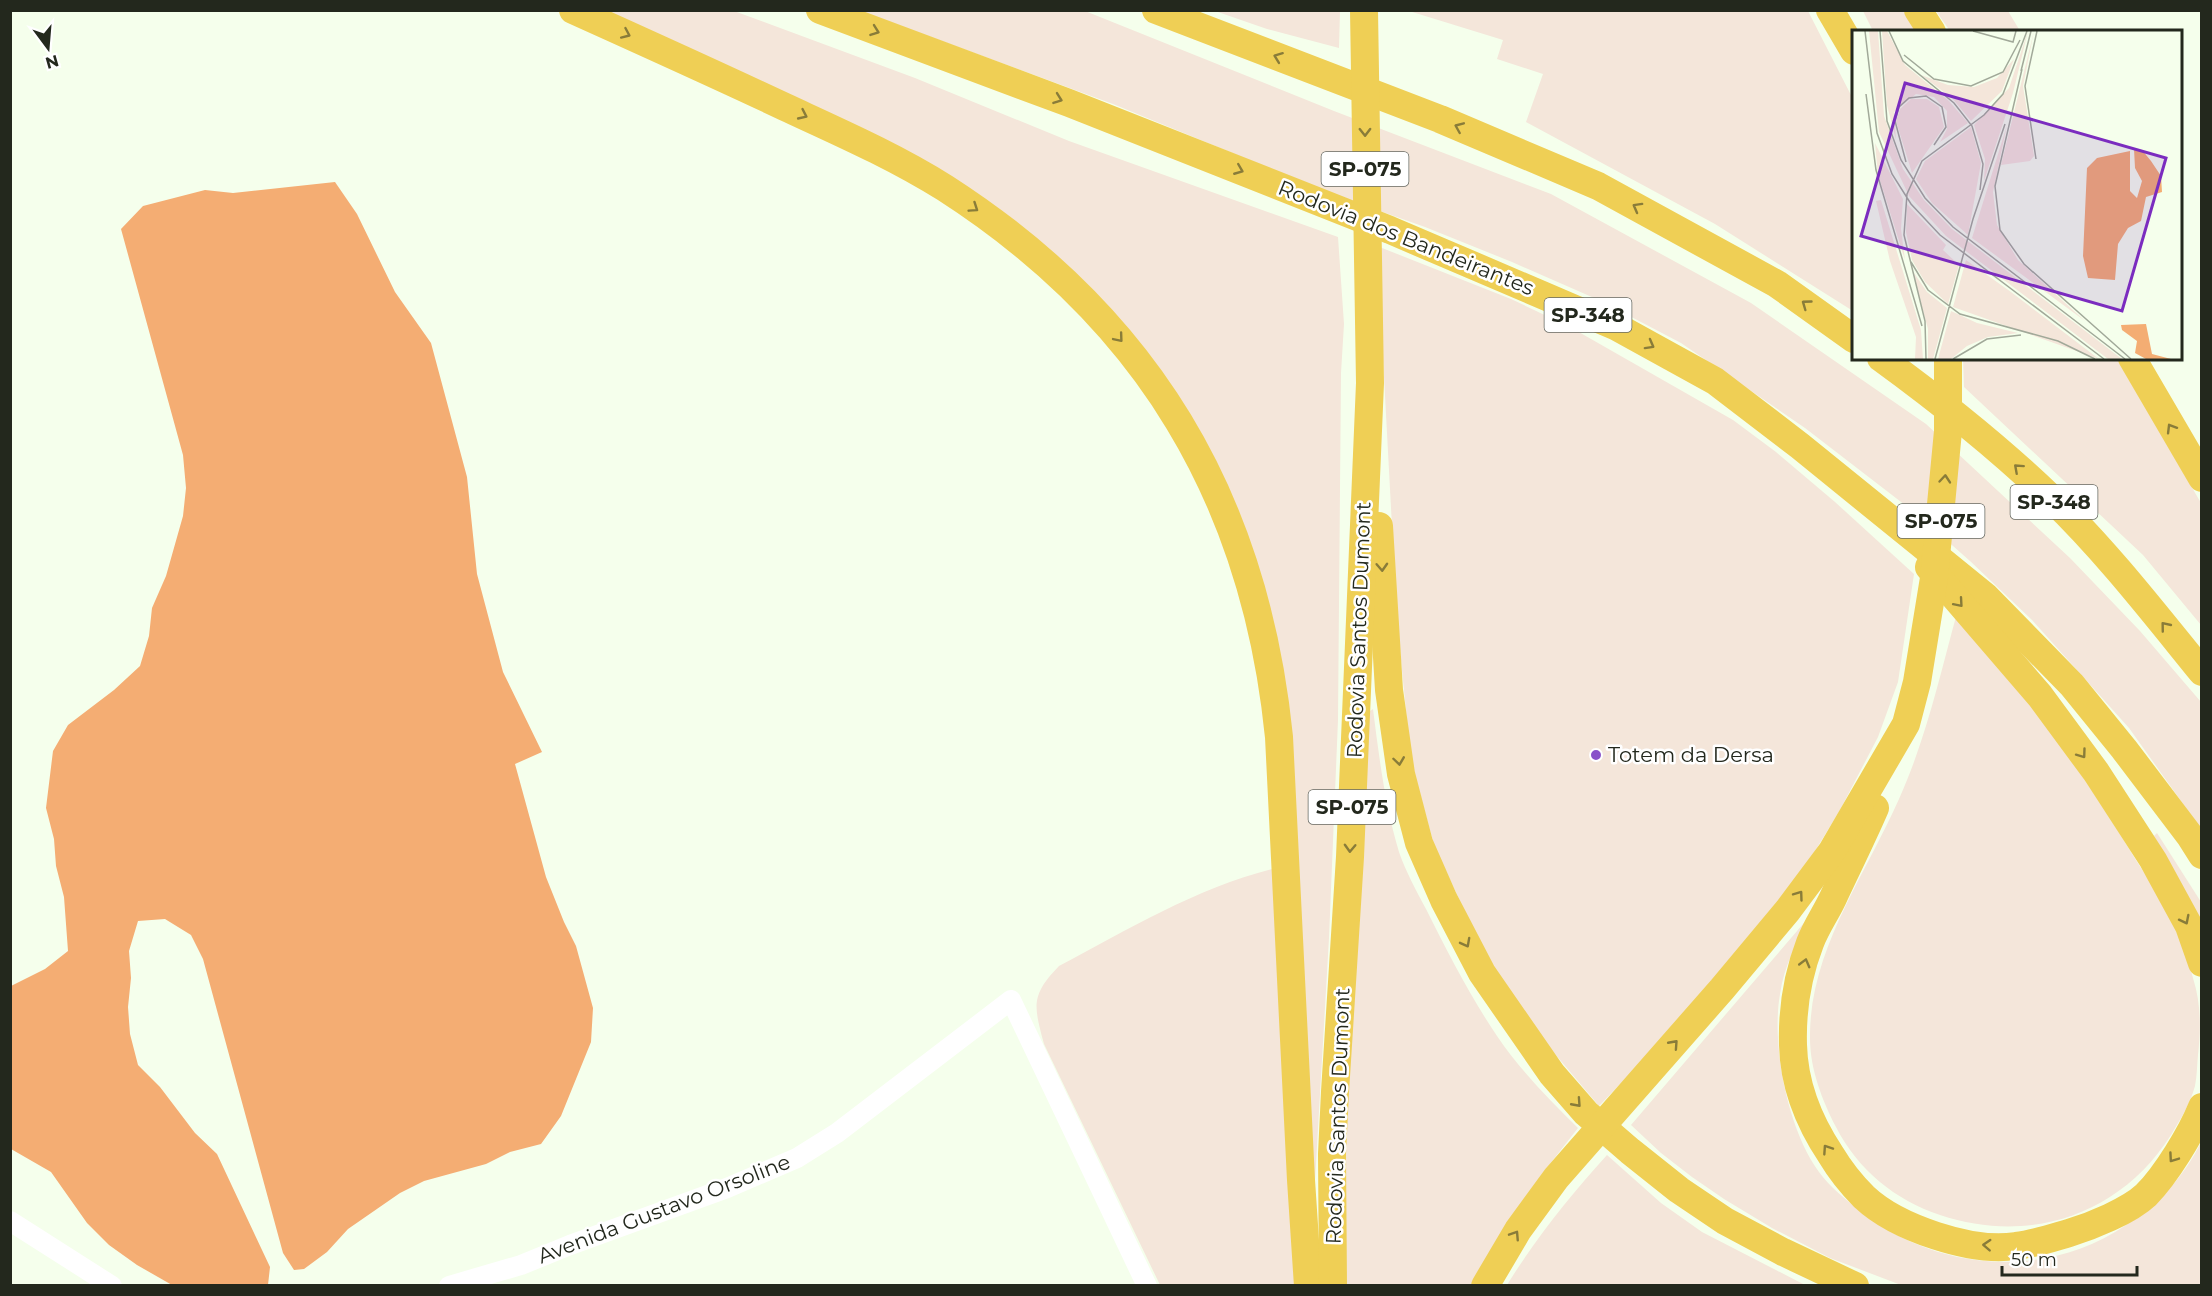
<svg xmlns="http://www.w3.org/2000/svg" width="2212" height="1296" viewBox="0 0 2212 1296" font-family="Montserrat,sans-serif">
<rect width="100%" height="100%" fill="#f5ffec"/>
<g fill="#f4e6da">
<polygon points="608,11 734,11 915,78 1069,141 1338,237 1344,324 1341,373 1338,720 1329,938 1314,1198 1248,537 1066,266"/>
<polygon points="860,11 1085,11 1334,111 1551,194 1751,303 1926,424 2070,558 2140,631 2201,702 2201,829 2129,728 2032,620 1970,561 1918,515 1805,428 1681,343 1601,301 1512,262 1425,227 1332,194 1113,104"/>
<polygon points="1215,11 1340,11 1339,48 1267,29"/>
<polygon points="1409,11 1808,11 1853,99 1853,311 1715,224 1526,122 1543,74 1497,59 1503,40"/>
<polygon points="1863,11 1905,11 1918,31 1873,31"/>
<polygon points="1936,11 2008,11 2020,31 1950,31"/>
<polygon points="1377,246 1511,299 1570,327 1733,420 1776,452 1835,502 1914,574 1898,682 1878,737 1840,810 1812,856 1782,896 1671,1031 1599,1106 1544,1041 1485,955 1434,845 1411,761 1397,620"/>
<polygon points="1963,359 2117,359 2201,503 2201,625 2143,555 1964,387"/>
<path d="M1957 613C1991 655 2027 697 2058 741 2084 777 2108 815 2131 852 2144 874 2161 896 2172 919 2180 937 2188 958 2193 978 2201 1003 2201 1029 2198 1055 2197 1065 2197 1076 2195 1086 2190 1104 2180 1120 2171 1135 2120 1215 2030 1245 1940 1215 1895 1200 1858 1170 1836 1127 1822 1100 1810 1069 1810 1038 1809 951 1865 876 1899 799 1926 739 1940 675 1957 613Z"/>
<path d="M1373 709C1379 757 1385 805 1399 852 1406 872 1416 890 1426 909 1448 953 1470 996 1497 1036 1520 1070 1549 1099 1578 1128L1542 1174 1471 1285 1344 1286V1177L1367 713Z"/>
<polygon points="2157,833 2201,902 2201,921 2154,836"/>
<path d="M1276 868 1295 1285H1160L1044 1044C1034 1006 1030 996 1059 966 1129 929 1198 887 1276 868Z"/>
<path d="M1809 917C1797 942 1784 966 1780 994 1771 1046 1788 1130 1819 1172 1830 1187 1845 1199 1859 1210 1934 1271 2045 1281 2126 1225 2157 1205 2185 1176 2201 1142V1285H1901L1830 1258 1772 1228 1724 1199 1692 1177 1661 1153 1631 1125Z"/>
<path d="M1607 1155 1661 1203 1702 1232 1805 1285H1507C1536 1238 1570 1196 1607 1155Z"/>
</g>
<polygon fill="#f4ad73" points="335,182 357,214 395,292 431,343 467,477 477,574 503,672 542,752 515,764 546,877 564,922 576,946 593,1008 591,1042 561,1116 541,1144 510,1152 486,1164 424,1181 400,1193 348,1229 327,1252 304,1269 294,1270 283,1253 203,959 191,935 165,919 138,921 129,951 131,978 128,1007 130,1034 138,1065 160,1087 195,1133 217,1154 270,1267 268,1285 172,1285 137,1265 109,1245 87,1223 51,1172 11,1149 11,986 45,969 68,951 64,897 56,866 54,839 46,808 53,751 68,725 114,690 140,666 149,636 152,608 166,576 183,516 186,488 183,455 121,229 143,206 205,190 233,193"/>
<g fill="none" stroke-linecap="round" stroke-linejoin="round">
<g stroke="#fff" stroke-width="20">
<polyline points="10,1221 112,1286"/>
<polyline points="449,1286 521,1265 570,1245 727,1188 797,1158 837,1133 1011,1000 1147,1286"/>
</g>
<g stroke="#efcf55" stroke-width="28">
<path d="M573 10C644 42 715 74 785 107 839 132 894 156 945 188 1147 318 1255 498 1279 737L1301 1180 1308 1286"/>
<polyline points="820,10 1069,103 1390,230 1617,327 1715,381 1800,446 1985,596 2072,685 2124,749 2190,836 2202,855"/>
<polyline points="1156,10 1440,119 1598,186 1777,284 1854,339"/>
<polyline points="1830,10 1854,51"/>
<polyline points="1918,10 1932,32"/>
<path d="M1881 358C1940 401 1999 448 2051 498 2106 551 2154 613 2202 672"/>
<polyline points="2132,358 2202,478"/>
<polyline points="1379,526 1389,690 1401,774 1419,843 1444,900 1482,973 1552,1074 1586,1113 1630,1151 1679,1190 1725,1221 1783,1252 1855,1286"/>
<polyline points="1929,567 2040,696 2096,772 2153,860 2189,926 2202,963"/>
<path d="M1875 808C1862 838 1847 868 1833 898 1826 913 1816 927 1810 943 1798 974 1792 1011 1793 1045 1794 1085 1809 1122 1831 1155 1840 1170 1852 1185 1864 1197 1897 1228 1972 1253 2016 1246 2034 1244 2052 1238 2069 1233 2092 1226 2129 1211 2146 1195 2166 1175 2191 1134 2202 1107"/>
<polyline points="1333,1286 1332,1154 1335,1092 1350,857 1370,383 1364,10"/>
<polyline points="1485,1286 1518,1230 1556,1178 1722,989 1788,910 1832,851 1906,724 1917,682 1934,578 1948,431 1948,358"/>
</g>
</g>
<defs><path id="oneway-chevron" d="M-2-3.5L2.5 0L-2 3.5" fill="none" stroke-width="1.6" stroke-linecap="round" stroke-linejoin="round" transform="scale(1.5)"/></defs>
<g stroke="#897c39">
<use href="#oneway-chevron" transform="translate(875 31) rotate(20)"/>
<use href="#oneway-chevron" transform="translate(626 34) rotate(24)"/>
<use href="#oneway-chevron" transform="translate(1278 57) rotate(-159)"/>
<use href="#oneway-chevron" transform="translate(1058 99) rotate(20)"/>
<use href="#oneway-chevron" transform="translate(803 115) rotate(25)"/>
<use href="#oneway-chevron" transform="translate(1459 127) rotate(-157)"/>
<use href="#oneway-chevron" transform="translate(1365 132) rotate(89)"/>
<use href="#oneway-chevron" transform="translate(1239 170) rotate(22)"/>
<use href="#oneway-chevron" transform="translate(1637 207) rotate(-151)"/>
<use href="#oneway-chevron" transform="translate(974 208) rotate(34)"/>
<use href="#oneway-chevron" transform="translate(1806 304) rotate(-144)"/>
<use href="#oneway-chevron" transform="translate(1119 338) rotate(50)"/>
<use href="#oneway-chevron" transform="translate(1650 345) rotate(29)"/>
<use href="#oneway-chevron" transform="translate(2171 428) rotate(-121)"/>
<use href="#oneway-chevron" transform="translate(2018 468) rotate(-138)"/>
<use href="#oneway-chevron" transform="translate(1945 479) rotate(-85)"/>
<use href="#oneway-chevron" transform="translate(1382 567) rotate(87)"/>
<use href="#oneway-chevron" transform="translate(1959 603) rotate(49)"/>
<use href="#oneway-chevron" transform="translate(2165 626) rotate(-129)"/>
<use href="#oneway-chevron" transform="translate(2082 754) rotate(54)"/>
<use href="#oneway-chevron" transform="translate(1399 761) rotate(82)"/>
<use href="#oneway-chevron" transform="translate(1350 848) rotate(92)"/>
<use href="#oneway-chevron" transform="translate(1799 895) rotate(-54)"/>
<use href="#oneway-chevron" transform="translate(2185 920) rotate(63)"/>
<use href="#oneway-chevron" transform="translate(1466 943) rotate(62)"/>
<use href="#oneway-chevron" transform="translate(1805 963) rotate(-75)"/>
<use href="#oneway-chevron" transform="translate(1674 1044) rotate(-48)"/>
<use href="#oneway-chevron" transform="translate(1577 1103) rotate(48)"/>
<use href="#oneway-chevron" transform="translate(1827 1149) rotate(-124)"/>
<use href="#oneway-chevron" transform="translate(2173 1158) rotate(125)"/>
<use href="#oneway-chevron" transform="translate(1515 1235) rotate(-57)"/>
<use href="#oneway-chevron" transform="translate(1987 1245) rotate(-177)"/>
</g>
<circle fill="#8952c9" stroke="#fff" stroke-width="2" cx="1596" cy="755" r="6"/>
<g text-anchor="middle" stroke-width="5" stroke-linejoin="round" paint-order="stroke">
<g fill="#fff" stroke="#656861" stroke-width="1.5">
<rect x="1321.5" y="152" width="87" height="34" rx="4.5"/>
<rect x="1544.5" y="298" width="87" height="34" rx="4.5"/>
<rect x="2010.5" y="485" width="87" height="34" rx="4.5"/>
<rect x="1897.5" y="504" width="87" height="34" rx="4.5"/>
<rect x="1308.5" y="790" width="87" height="34" rx="4.5"/>
</g>
<g font-size="20" font-weight="bold" fill="#23281d">
<text x="1365" y="176">SP-075</text>
<text x="1588" y="322">SP-348</text>
<text x="2054" y="509">SP-348</text>
<text x="1941" y="528">SP-075</text>
<text x="1352" y="814">SP-075</text>
</g>
<g font-size="21" fill="#23281d" stroke="#fff">
<text transform="translate(1406 238) rotate(22)" y="7">Rodovia dos Bandeirantes</text>
<text transform="translate(1359 630) rotate(-88)" y="7">Rodovia Santos Dumont</text>
<text transform="translate(1338 1116) rotate(-88)" y="7">Rodovia Santos Dumont</text>
<text transform="translate(664 1209) rotate(-21)" y="7">Avenida Gustavo Orsoline</text>
</g>
<g font-size="21" fill="#23281d" stroke="#fff" text-anchor="start">
<text x="1608" y="762">Totem da Dersa</text>
</g>
</g>
<g transform="translate(1852 30)">
<rect width="330" height="330" fill="#f5ffec"/>
<path d="M17 1H26L32 86 51 139 72 170 100 199 270 329H256L94 206 57 166 27 102ZM30 1H35L53 35 97 71 116 93 88 112 95 99V81L82 67 64 64 42 82 44 110 35 75ZM176 1 161 63 132 151 133 129 122 95 157 58ZM182 1 171 56 182 126 178 131 149 135ZM162 29 150 61 119 91 100 68 69 45 96 55 122 57 145 48ZM59 69H75L87 77 92 97 60 143 44 91 48 79ZM155 95 141 162 145 195 166 230 233 291 120 208ZM119 97 129 133 116 205 80 173 64 149 73 131ZM23 113 51 169 49 199 53 230 26 144ZM29 170 69 300 71 329H63L64 307 38 231 24 171ZM55 174 94 215 91 220 107 235 96 274 73 252 60 230 54 202ZM114 230 159 262 247 329 101 277ZM60 240 75 262 95 278 81 329H76V299ZM99 281 125 293 166 303 136 307 115 316 99 329H86Z" fill="#f4e6da"/>
<path d="M282 119 290 120 299 131 309 146 310 162 294 167 289 191 276 198 266 214 263 250 236 248 231 226 235 138 245 128 278 121V161L285 168 290 151 283 138ZM294 294 300 324 319 329H294L283 323 285 311 270 300 269 295Z" fill="#f4ad73"/>
<path fill="none" stroke="#a1a999" stroke-width="1.5" d="M13 1 25 103 40 144 59 174 88 205 252 329M28 1 35 91 49 130 73 168 101 197 273 329M37 1 51 31 102 73 120 96 131 134 128 160M121 1 161 12 164 1M52 25 82 49 119 56 151 42 168 10M170 39 143 156 148 200 172 234 279 329M169 41 179 1M14 64 24 140 70 296M184 129 173 56 185 1M54 132 43 91 47 77 57 68 74 66 90 77 94 97 82 115M59 232 76 260 108 284 206 311 243 329M74 329 73 291 52 205 55 164 70 131 132 85 151 64 175 1M83 329 121 189 153 94M101 329 135 309 169 305"/>
<path fill="#7b2cbf" fill-opacity="0.15" stroke="#7b2cbf" stroke-width="3" d="M53 53 314 128 270 281 9 206Z"/>
<rect width="330" height="330" fill="none" stroke="#23281d" stroke-width="3"/>
</g>
<rect width="2212" height="1296" fill="none" stroke="#23281d" stroke-width="24"/>
<g transform="translate(48 48) rotate(164)" stroke="#ffffff" stroke-width="4.5" paint-order="stroke">
<path d="M0-4.5L10 22L0 15L-10 22Z" fill="#23281d"/>
<text y="-9" font-size="16" font-weight="bold" text-anchor="middle" fill="#23281d">N</text>
</g>
<path d="M2002 1266v9h135v-9" fill="none" stroke="#23281d" stroke-width="3"/>
<text x="2011" y="1266" font-size="18" fill="#23281d" stroke="#ffffff" stroke-width="4.5" paint-order="stroke">50 m</text>
</svg>
